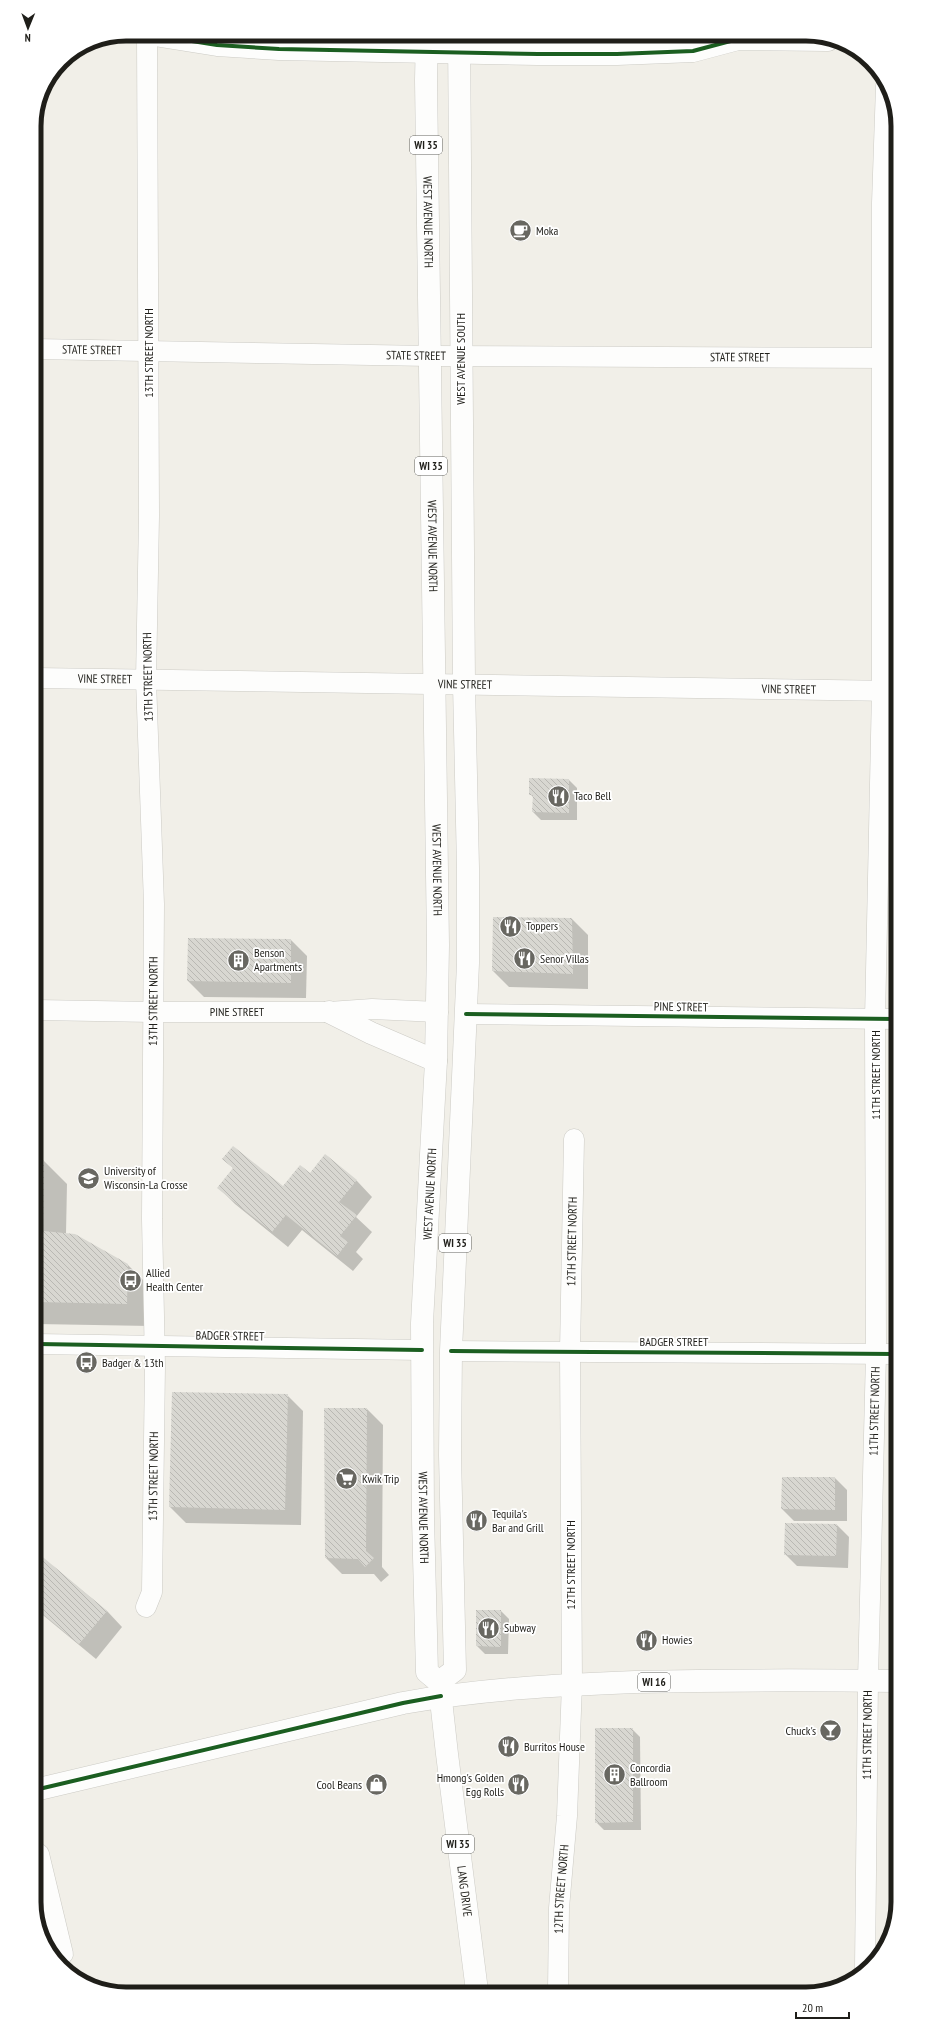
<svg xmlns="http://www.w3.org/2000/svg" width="932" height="2028" viewBox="0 0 932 2028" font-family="'PT Sans Narrow',sans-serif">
<defs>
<pattern id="building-back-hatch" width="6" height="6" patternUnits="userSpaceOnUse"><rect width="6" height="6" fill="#d8d7d1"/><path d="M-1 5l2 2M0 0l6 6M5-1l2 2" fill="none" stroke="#b9b8b3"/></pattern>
</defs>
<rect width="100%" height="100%" fill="#f1efe8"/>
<g fill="#0003">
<polygon points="530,779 569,780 577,788 577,820 541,820 533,812 534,798 530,794"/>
<polygon points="572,919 588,935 588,989 509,987 493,971"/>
<polygon points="291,940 307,956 306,998 204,997 188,981"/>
<polygon points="325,1156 357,1181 372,1197 356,1217 372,1232 356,1252 363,1259 353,1271 302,1230 288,1247 235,1204 219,1188 234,1169 224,1159 283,1188 310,1174"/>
<polygon points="37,1161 44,1161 67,1184 66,1234 128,1265 151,1288 150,1326 37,1324"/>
<polygon points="287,1395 303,1411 301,1525 186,1523 170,1507"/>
<polygon points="325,1409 367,1409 383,1425 382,1567 389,1575 381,1582 374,1574 342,1574 326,1558"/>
<polygon points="835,1478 847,1490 847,1521 794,1521 782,1509"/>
<polygon points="786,1524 837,1525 849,1537 848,1568 797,1566 785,1554"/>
<polygon points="38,1554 107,1611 122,1627 96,1659 38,1611"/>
<polygon points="501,1611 509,1619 508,1654 485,1654 477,1646"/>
<polygon points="632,1729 640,1737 641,1830 604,1830 596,1822"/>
</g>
<g fill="url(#building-back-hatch)">
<polygon points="529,778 569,779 569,813 532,812 533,795 529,795"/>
<polygon points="493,917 572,918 573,974 492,971"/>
<polygon points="188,938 291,939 291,983 187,981"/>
<polygon points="233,1146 283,1186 300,1165 310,1173 325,1154 357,1180 339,1202 357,1215 340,1236 348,1242 337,1256 286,1215 272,1232 217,1188 233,1168 222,1159"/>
<polygon points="37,1160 44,1160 43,1231 75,1234 128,1264 127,1304 37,1302"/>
<polygon points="172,1392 288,1394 285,1510 169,1507"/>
<polygon points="324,1408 367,1408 366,1551 374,1558 365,1567 358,1559 325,1558"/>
<polygon points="782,1477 835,1477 835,1510 781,1509"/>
<polygon points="785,1523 837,1524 836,1556 784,1555"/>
<polygon points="38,1553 107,1611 79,1644 38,1610"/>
<polygon points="476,1610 501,1610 501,1647 476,1646"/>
<polygon points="595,1728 633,1728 633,1822 595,1823"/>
</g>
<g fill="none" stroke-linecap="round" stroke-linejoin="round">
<defs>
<g id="street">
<path id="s1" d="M35 349 430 356 894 358"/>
<path id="s2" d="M36 678 895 691"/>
<path id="s3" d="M37 1010 153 1012H329L372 1009 438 1012"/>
<polyline points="466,1014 896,1019"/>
<polyline points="37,1344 422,1350"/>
<polyline points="451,1351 896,1354"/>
<path id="s4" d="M146 1607 152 1592 155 1365 152 1219 154 904 146 680 149 516 147 34"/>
<polyline points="39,1854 63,1954"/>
<path id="s5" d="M865 1968 868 1680 876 1354 875 1019 882 690V203L886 86"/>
<path id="s6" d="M558 1991 559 1908 567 1816 572 1684 570 1351 574 1139"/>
</g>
<polyline id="secondary" points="148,34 217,45 279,49 538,54 617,54 693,51 738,39 828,40"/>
<g id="primary">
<path id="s7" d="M427 34 426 80 438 945 436 1061 422 1323 423 1518 427 1672 439 1682 447 1754 477 1991"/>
<polyline points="329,1012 371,1033 436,1061"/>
<polyline points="439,1682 455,1670 450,1455 451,1351 468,963 468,868 464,684 459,34"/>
<path d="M39 1789 403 1703C480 1689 557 1685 635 1682 722 1680 810 1680 897 1681"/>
</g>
</defs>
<use href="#street" stroke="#cccbc5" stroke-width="21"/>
<use href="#secondary" stroke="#cccbc5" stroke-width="23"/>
<use href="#primary" stroke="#cccbc5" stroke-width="23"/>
<use href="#street" stroke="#fdfdfc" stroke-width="20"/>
<use href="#secondary" stroke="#fdfdfc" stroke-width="22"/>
<use href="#primary" stroke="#fdfdfc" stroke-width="22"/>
<defs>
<g id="cycleway">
<polyline points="148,34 217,45 279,49 538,54 617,54 693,51 738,39 828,40"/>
<polyline points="466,1014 896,1019"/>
<polyline points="37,1344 422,1350"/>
<polyline points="451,1351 896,1354"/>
<polyline points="39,1789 403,1703 441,1696"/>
</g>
</defs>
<use href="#cycleway" stroke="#fff" stroke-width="6"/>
<use href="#cycleway" stroke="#1b5e20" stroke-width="4"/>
</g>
<defs>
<symbol id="cafe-disc" viewBox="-11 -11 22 22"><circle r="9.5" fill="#686761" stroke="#fff"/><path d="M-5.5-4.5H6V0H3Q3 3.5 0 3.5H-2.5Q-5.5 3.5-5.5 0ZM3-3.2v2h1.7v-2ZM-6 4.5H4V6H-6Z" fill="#fff"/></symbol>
<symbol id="restaurant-disc" viewBox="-11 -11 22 22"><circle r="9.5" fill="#686761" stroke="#fff"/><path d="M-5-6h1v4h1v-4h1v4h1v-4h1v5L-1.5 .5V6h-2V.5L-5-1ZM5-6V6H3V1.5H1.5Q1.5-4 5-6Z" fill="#fff"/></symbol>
<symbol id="building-disc" viewBox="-11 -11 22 22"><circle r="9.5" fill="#686761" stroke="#fff"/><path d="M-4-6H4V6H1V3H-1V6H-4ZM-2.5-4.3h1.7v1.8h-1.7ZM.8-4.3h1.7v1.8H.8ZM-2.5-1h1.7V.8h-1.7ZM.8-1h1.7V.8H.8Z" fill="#fff"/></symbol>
<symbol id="university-disc" viewBox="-11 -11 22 22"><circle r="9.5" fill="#686761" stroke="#fff"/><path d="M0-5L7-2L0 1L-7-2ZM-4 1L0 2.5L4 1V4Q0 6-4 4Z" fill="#fff"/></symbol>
<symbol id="bus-disc" viewBox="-11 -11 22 22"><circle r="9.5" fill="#686761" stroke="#fff"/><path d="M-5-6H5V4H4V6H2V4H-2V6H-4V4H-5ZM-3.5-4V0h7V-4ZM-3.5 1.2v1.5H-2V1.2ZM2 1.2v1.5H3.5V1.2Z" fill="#fff"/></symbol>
<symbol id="supermarket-disc" viewBox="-11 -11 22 22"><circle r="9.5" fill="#686761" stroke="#fff"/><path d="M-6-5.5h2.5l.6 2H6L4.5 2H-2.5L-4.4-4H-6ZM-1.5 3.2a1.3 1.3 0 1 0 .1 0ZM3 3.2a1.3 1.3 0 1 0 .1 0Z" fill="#fff"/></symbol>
<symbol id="bar-disc" viewBox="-11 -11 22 22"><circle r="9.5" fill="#686761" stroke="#fff"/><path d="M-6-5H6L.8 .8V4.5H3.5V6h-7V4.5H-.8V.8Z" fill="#fff"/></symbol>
<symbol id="shop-disc" viewBox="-11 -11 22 22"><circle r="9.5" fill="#686761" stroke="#fff"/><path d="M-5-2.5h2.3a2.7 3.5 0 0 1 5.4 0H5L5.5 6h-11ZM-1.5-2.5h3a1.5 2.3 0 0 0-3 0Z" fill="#fff"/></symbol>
</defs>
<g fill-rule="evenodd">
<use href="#cafe-disc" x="508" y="218" width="25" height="25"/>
<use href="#restaurant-disc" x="546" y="784" width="25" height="25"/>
<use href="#restaurant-disc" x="498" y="914" width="25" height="25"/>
<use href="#restaurant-disc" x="512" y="946" width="25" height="25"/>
<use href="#building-disc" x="226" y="948" width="25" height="25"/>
<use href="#university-disc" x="76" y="1166" width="25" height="25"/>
<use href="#bus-disc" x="118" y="1268" width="25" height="25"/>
<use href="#bus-disc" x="74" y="1350" width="25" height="25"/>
<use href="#supermarket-disc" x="334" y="1466" width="25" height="25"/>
<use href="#restaurant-disc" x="464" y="1508" width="25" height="25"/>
<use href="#restaurant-disc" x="476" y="1616" width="25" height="25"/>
<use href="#restaurant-disc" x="634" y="1628" width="25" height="25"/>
<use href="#bar-disc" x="818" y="1718" width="25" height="25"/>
<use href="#restaurant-disc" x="496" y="1734" width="25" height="25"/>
<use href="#building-disc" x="602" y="1762" width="25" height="25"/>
<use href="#shop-disc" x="364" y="1772" width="25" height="25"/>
<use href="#restaurant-disc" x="506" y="1772" width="25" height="25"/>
</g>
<g text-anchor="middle" stroke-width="3.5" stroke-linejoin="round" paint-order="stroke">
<g fill="#fff" stroke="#62625e" stroke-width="1">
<rect x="410" y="136" width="32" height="18" rx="3"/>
<rect x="415" y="457" width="32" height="18" rx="3"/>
<rect x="439" y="1234" width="32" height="18" rx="3"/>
<rect x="638" y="1673" width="32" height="18" rx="3"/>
<rect x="442" y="1835" width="32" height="18" rx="3"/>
</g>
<g font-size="11" font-weight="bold" fill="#1f1e19">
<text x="426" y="149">WI 35</text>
<text x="431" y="470">WI 35</text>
<text x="455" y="1247">WI 35</text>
<text x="654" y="1686">WI 16</text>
<text x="458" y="1848">WI 35</text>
</g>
<g font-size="12" fill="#1f1e19" stroke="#fff">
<text dy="4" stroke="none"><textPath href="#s7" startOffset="188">WEST AVENUE NORTH</textPath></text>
<text dy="4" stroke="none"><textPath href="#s1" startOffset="57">STATE STREET</textPath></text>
<text transform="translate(149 353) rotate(-90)" y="4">13TH STREET NORTH</text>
<text dy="4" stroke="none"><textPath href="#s1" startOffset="381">STATE STREET</textPath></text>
<text dy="4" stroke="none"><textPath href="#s1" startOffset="705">STATE STREET</textPath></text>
<text transform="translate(461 359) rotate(-90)" y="4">WEST AVENUE SOUTH</text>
<text dy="4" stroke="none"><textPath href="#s7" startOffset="512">WEST AVENUE NORTH</textPath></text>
<text transform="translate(148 677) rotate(-91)" y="4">13TH STREET NORTH</text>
<text dy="4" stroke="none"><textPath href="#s2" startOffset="69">VINE STREET</textPath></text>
<text dy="4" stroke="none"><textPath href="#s2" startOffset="429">VINE STREET</textPath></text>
<text dy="4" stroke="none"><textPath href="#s2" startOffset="753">VINE STREET</textPath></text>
<text dy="4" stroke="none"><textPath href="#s7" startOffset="836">WEST AVENUE NORTH</textPath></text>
<text dy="4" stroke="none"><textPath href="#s4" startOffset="607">13TH STREET NORTH</textPath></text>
<text transform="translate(681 1007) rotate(1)" y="4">PINE STREET</text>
<text dy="4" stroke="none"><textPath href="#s3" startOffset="200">PINE STREET</textPath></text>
<text transform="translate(876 1075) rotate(-90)" y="4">11TH STREET NORTH</text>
<text transform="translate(430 1194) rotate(-87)" y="4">WEST AVENUE NORTH</text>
<text dy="4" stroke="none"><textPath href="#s6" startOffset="750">12TH STREET NORTH</textPath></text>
<text transform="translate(230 1336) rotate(1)" y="4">BADGER STREET</text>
<text x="674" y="1346">BADGER STREET</text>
<text dy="4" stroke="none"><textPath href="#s5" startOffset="557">11TH STREET NORTH</textPath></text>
<text dy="4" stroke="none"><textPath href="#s4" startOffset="132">13TH STREET NORTH</textPath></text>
<text dy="4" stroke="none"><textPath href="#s7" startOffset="1484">WEST AVENUE NORTH</textPath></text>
<text transform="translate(571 1565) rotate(-90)" y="4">12TH STREET NORTH</text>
<text dy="4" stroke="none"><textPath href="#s5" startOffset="233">11TH STREET NORTH</textPath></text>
<text dy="4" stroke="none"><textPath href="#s6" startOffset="102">12TH STREET NORTH</textPath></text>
<text dy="4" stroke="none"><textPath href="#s7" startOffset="1865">LANG DRIVE</textPath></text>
</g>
<g font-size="12" fill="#1f1e19" stroke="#fff" text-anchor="start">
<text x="536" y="235">Moka</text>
<text x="574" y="800">Taco Bell</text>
<text x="526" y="930">Toppers</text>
<text x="254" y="957">Benson<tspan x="254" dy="14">Apartments</tspan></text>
<text x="540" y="963">Senor Villas</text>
<text x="104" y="1175">University of<tspan x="104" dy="14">Wisconsin-La Crosse</tspan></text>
<text x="146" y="1277">Allied<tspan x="146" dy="14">Health Center</tspan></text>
<text x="102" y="1367">Badger &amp; 13th</text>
<text x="362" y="1483">Kwik Trip</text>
<text x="492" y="1518">Tequila's<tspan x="492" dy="14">Bar and Grill</tspan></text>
<text x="504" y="1632">Subway</text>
<text x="662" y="1644">Howies</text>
<text x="816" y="1735" text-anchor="end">Chuck's</text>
<text x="524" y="1751">Burritos House</text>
<text x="630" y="1772">Concordia<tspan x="630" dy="14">Ballroom</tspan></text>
<text x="504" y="1782" text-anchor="end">Hmong's Golden<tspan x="504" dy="14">Egg Rolls</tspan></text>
<text x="362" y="1789" text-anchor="end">Cool Beans</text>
</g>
</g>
<path d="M0 0H932V2028H0ZM126 41H806A85 85 0 0 1 891 126V1902A85 85 0 0 1 806 1987H126A85 85 0 0 1 41 1902V126A85 85 0 0 1 126 41Z" fill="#fff" fill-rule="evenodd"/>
<path fill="none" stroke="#1f1e19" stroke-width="5" d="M126 41H806A85 85 0 0 1 891 126V1902A85 85 0 0 1 806 1987H126A85 85 0 0 1 41 1902V126A85 85 0 0 1 126 41Z"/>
<g transform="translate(28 28) rotate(181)" stroke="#ffffff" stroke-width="3" paint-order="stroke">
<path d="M0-3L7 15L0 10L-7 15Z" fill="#1f1e19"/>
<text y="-6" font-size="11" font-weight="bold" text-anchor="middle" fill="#1f1e19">N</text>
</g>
<path d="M796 2012v6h53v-6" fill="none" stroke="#1f1e19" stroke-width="2"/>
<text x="802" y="2012" font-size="12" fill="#1f1e19" stroke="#ffffff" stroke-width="3" paint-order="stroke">20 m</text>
</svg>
